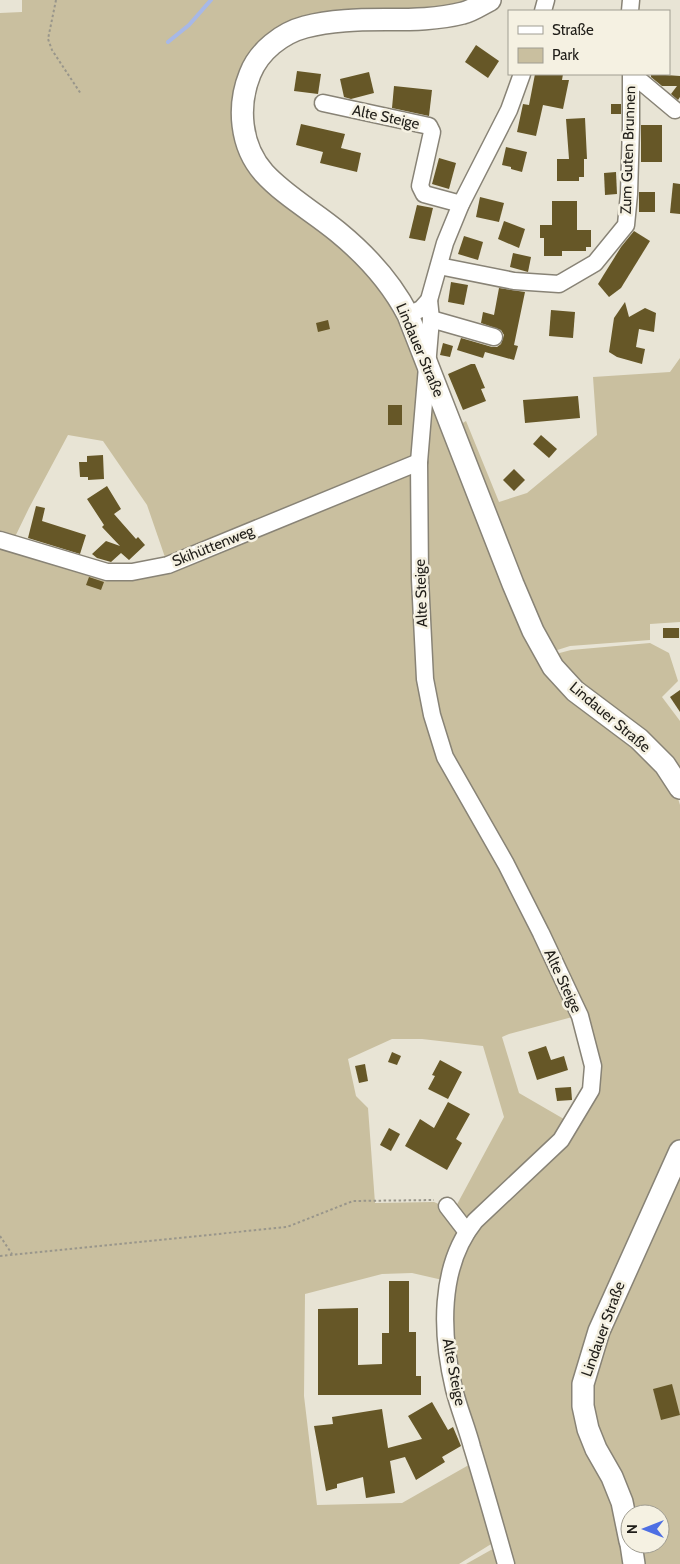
<svg xmlns="http://www.w3.org/2000/svg" width="680" height="1564" viewBox="0 0 680 1564" font-family="Cabin,sans-serif">
<rect width="100%" height="100%" fill="#e8e4d5"/>
<g fill="#c9bf9f" fill-rule="evenodd">
<path d="M22 0H481L262 47 239 132 392 297 422 368 430 715 576 1016 509 1034 502 1037 519 1093 569 1122 467 1227 454 1210 504 1117 483 1046 422 1039H392L348 1059 356 1096 368 1108 375 1203 434 1202 446 1207 464 1231 447 1281 412 1273 382 1274 305 1294 304 1396 317 1505 402 1503 474 1462 496 1541 459 1564H0V13L22 12ZM68 435 103 441 147 505 167 563 106 570 13 541 29 508Z"/>
<polygon points="680,358 680,622 650,624 650,640 570,646 551,652 456,427 466,421 499,502 527,493 597,435 593,377 670,372"/>
<polygon points="428,385 527,635 635,743 676,792 680,805 680,1139 583,1358 605,1478 628,1564 509,1564 457,1390 448,1298 469,1234 563,1143 596,1066 448,756 434,714 422,578"/>
<polygon points="650,643 669,653 678,681 662,697 680,721 680,779 552,655 571,650"/>
<polygon points="680,1161 680,1564 639,1564 636,1544 660,1544 660,1514 630,1514 595,1427 591,1383 596,1357"/>
<polygon points="498,1546 504,1564 466,1564"/>
</g>
<g fill="none" stroke-linecap="round" stroke-linejoin="round">
<polyline stroke="#a7b8e7" stroke-width="4" points="168,42 189,25 211,0"/>
</g>
<g fill="#665727">
<polygon points="476,45 499,61 488,78 465,62"/>
<polygon points="297,71 321,74 318,94 294,91"/>
<polygon points="369,72 374,93 351,99 344,97 340,79"/>
<polygon points="535,74 563,74 562,80 569,80 563,109 543,105 536,136 517,132 523,104 529,105"/>
<polygon points="651,74 680,76 680,97 678,100 671,94 677,86 662,86 651,77"/>
<polygon points="394,86 432,90 429,116 392,108"/>
<rect x="611" y="104" width="10" height="10"/>
<polygon points="585,118 587,159 584,159 584,177 579,177 579,181 557,181 557,159 569,159 566,119"/>
<polygon points="301,124 345,134 341,148 361,153 357,172 320,163 323,152 296,145"/>
<rect x="641" y="125" width="21" height="37"/>
<polygon points="506,147 527,152 522,172 511,169 511,167 502,165"/>
<polygon points="439,158 456,163 449,189 432,184"/>
<polygon points="616,172 617,194 605,195 604,173"/>
<polygon points="673,183 680,184 680,214 670,213"/>
<rect x="639" y="192" width="16" height="20"/>
<polygon points="480,197 504,203 499,222 476,217"/>
<polygon points="552,201 577,201 577,230 591,230 591,247 586,247 586,251 562,251 562,256 544,256 544,238 540,238 540,225 552,225"/>
<polygon points="417,205 433,208 425,241 409,238"/>
<polygon points="504,221 525,229 519,248 498,239"/>
<polygon points="634,231 650,241 621,288 609,297 598,284 621,247"/>
<polygon points="464,236 483,242 478,260 458,254"/>
<polygon points="513,253 531,257 528,272 510,267"/>
<polygon points="451,282 468,285 464,305 448,302"/>
<polygon points="499,288 525,292 514,345 518,346 514,360 485,352 483,358 457,350 461,338 492,347 497,347 501,344 504,335 501,330 481,323 483,312 494,315"/>
<polygon points="625,302 629,317 645,308 656,313 654,332 639,329 636,347 645,349 642,364 617,357 609,352 614,318"/>
<polygon points="551,310 575,312 573,338 549,336"/>
<polygon points="328,320 330,329 318,332 316,323"/>
<polygon points="443,343 453,346 450,357 440,355"/>
<polygon points="471,364 475,364 485,388 481,389 486,401 463,410 448,374"/>
<polygon points="578,396 580,418 525,423 523,400"/>
<rect x="388" y="405" width="14" height="20"/>
<polygon points="541,435 557,449 549,458 533,444"/>
<polygon points="103,455 104,479 88,480 88,477 80,477 79,462 87,462 87,456"/>
<polygon points="514,469 525,480 514,491 503,480"/>
<polygon points="107,486 121,509 114,514 136,539 138,537 145,545 129,560 121,553 111,562 97,558 92,554 106,541 120,546 102,527 104,525 87,499"/>
<polygon points="36,506 45,508 42,521 86,535 80,554 28,538"/>
<polygon points="89,577 104,582 101,590 86,585"/>
<rect x="663" y="628" width="16" height="10"/>
<polygon points="680,690 680,712 670,697"/>
<polygon points="546,1046 551,1060 564,1056 568,1070 537,1080 528,1052"/>
<polygon points="392,1052 401,1056 397,1065 388,1062"/>
<polygon points="440,1060 462,1072 448,1099 428,1089 435,1076 432,1075"/>
<polygon points="365,1064 368,1081 359,1083 355,1066"/>
<polygon points="571,1087 572,1100 557,1101 555,1088"/>
<polygon points="448,1102 470,1114 456,1139 462,1143 447,1170 405,1146 420,1119 434,1128"/>
<polygon points="389,1128 400,1134 391,1151 380,1145"/>
<polygon points="389,1281 409,1281 409,1332 416,1332 416,1376 421,1376 421,1395 318,1395 318,1309 358,1308 358,1365 382,1364 382,1333 389,1333"/>
<polygon points="672,1384 680,1415 661,1420 653,1389"/>
<polygon points="432,1402 448,1430 453,1427 461,1446 442,1457 445,1462 416,1480 405,1457 390,1461 395,1493 366,1498 363,1477 337,1484 337,1488 326,1491 314,1426 333,1424 332,1417 382,1409 388,1448 422,1439 408,1416"/>
</g>
<g fill="none" stroke-linecap="round" stroke-linejoin="round">
<defs>
<g id="minor">
<polyline points="543,11 546,0"/>
<polyline points="630,11 631,0"/>
<polyline points="632,74 675,110"/>
<polyline points="323,103 429,126 432,132 420,186 424,194 461,204"/>
<polyline points="439,266 514,281 559,284 595,263 626,225 629,194 631,126 631,74"/>
<path d="M429 300 431 319 419 462 420 579 425 679 432 715 445 757 506 864 541 933 580 1016 593 1066 591 1090 561 1140 475 1221C438 1267 441 1335 454 1389 459 1409 467 1428 472 1447 484 1486 495 1525 506 1564"/>
<polyline points="408,315 421,309 429,300 445,243 461,204 509,110 522,74"/>
<polyline points="431,319 494,337"/>
<polyline points="0,540 107,572 132,572 168,565 419,462"/>
<polyline points="447,1206 467,1232"/>
</g>
<g id="major">
<path d="M490 0C482 4 472 11 463 13 413 26 356 13 305 27 282 33 259 51 250 74 237 106 240 146 264 173 285 196 314 212 338 232 366 255 391 282 408 315L513 584 533 631 553 667 575 691 639 739 665 765 680 788"/>
<polyline points="630,1541 622,1502 612,1477 596,1449 588,1429 583,1406 583,1384 599,1331 680,1151"/>
<polyline points="631,1544 634,1564"/>
</g>
</defs>
<use href="#minor" stroke="#888376" stroke-width="19"/>
<use href="#major" stroke="#888376" stroke-width="24"/>
<g stroke="#99968b" stroke-width="2" stroke-dasharray="2.5 2.5" stroke-linecap="butt">
<polyline points="56,0 48,39 52,50 81,94"/>
<polyline points="0,1236 12,1254"/>
<polyline points="0,1256 287,1227 353,1201 434,1200"/>
</g>
<use href="#minor" stroke="#fff" stroke-width="16"/>
<use href="#major" stroke="#fff" stroke-width="21"/>
</g>
<g text-anchor="middle" stroke-width="5" stroke-linejoin="round" paint-order="stroke">
<g font-size="15" fill="#201e19" stroke="#f5f1e2">
<text transform="translate(386 117) rotate(12)" y="5">Alte Steige</text>
<text transform="translate(628 150) rotate(-88)" y="5">Zum Guten Brunnen</text>
<text transform="translate(420 350) rotate(67)" y="5">Lindauer Straße</text>
<text transform="translate(213 546) rotate(-22)" y="5">Skihüttenweg</text>
<text transform="translate(421 593) rotate(-92)" y="5">Alte Steige</text>
<text transform="translate(610 717) rotate(40)" y="5">Lindauer Straße</text>
<text transform="translate(563 981) rotate(65)" y="5">Alte Steige</text>
<text transform="translate(603 1329) rotate(-70)" y="5">Lindauer Straße</text>
<text transform="translate(454 1372) rotate(79)" y="5">Alte Steige</text>
</g>
</g>
<rect x="508" y="10" width="162" height="65" fill="#f5f1e2" stroke="#a09d92"/>
<rect x="518" y="26" width="25" height="8" fill="#ffffff" stroke="#a09d92"/>
<text x="552" y="35" font-size="15" fill="#201e19">Straße</text>
<rect x="518" y="48" width="25" height="15" fill="#c9bf9f" stroke="#a09d92"/>
<text x="552" y="60" font-size="15" fill="#201e19">Park</text>
<g transform="translate(645 1529) rotate(270)"><circle r="24" fill="#f5f1e2" stroke="#a09d92"/>
<path d="M0-4L9 19L0 12L-9 19Z" fill="#4e6fe3"/>
<text y="-8" font-size="14" font-weight="bold" text-anchor="middle" fill="#201e19">N</text>
</g>
</svg>
